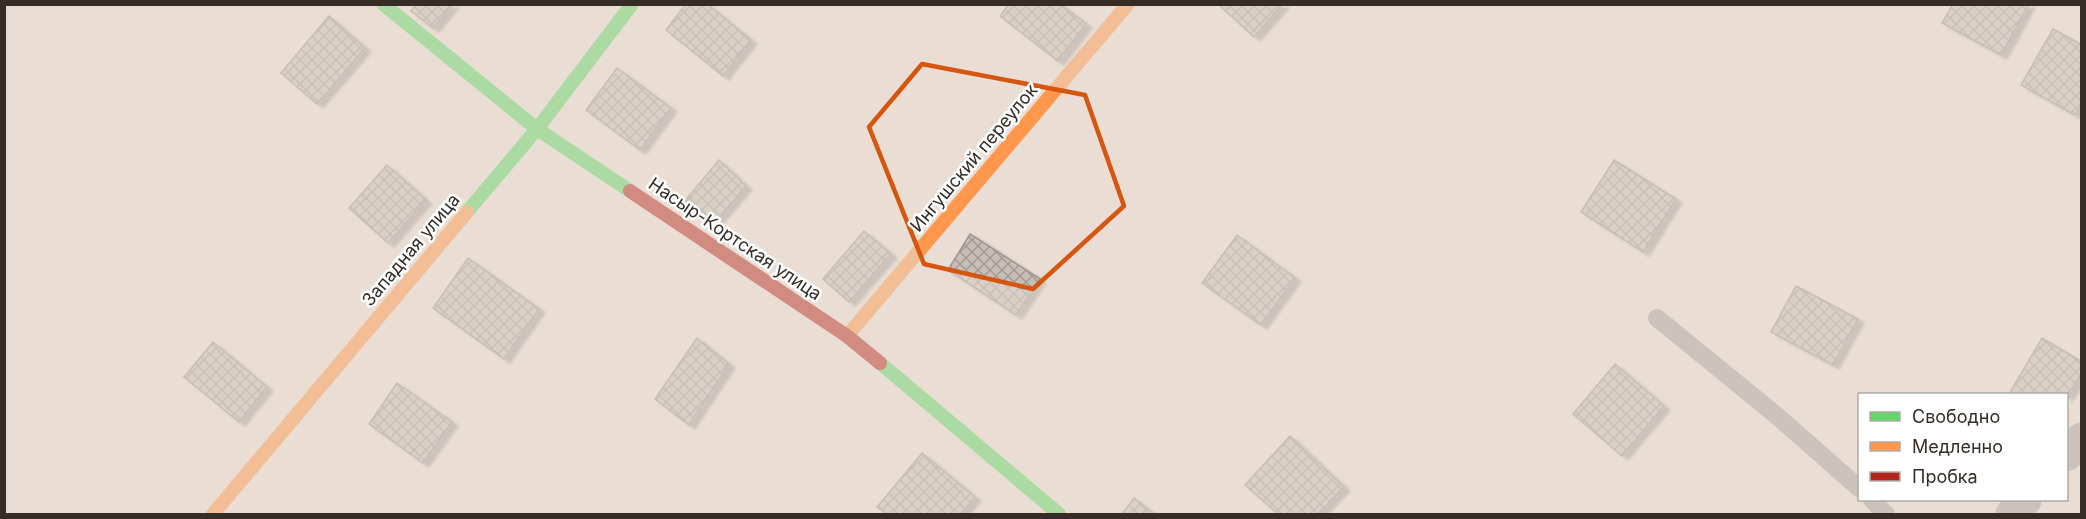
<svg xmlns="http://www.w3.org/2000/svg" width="2086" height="519" viewBox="0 0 2086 519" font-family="Inter,sans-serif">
<defs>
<pattern id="building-cross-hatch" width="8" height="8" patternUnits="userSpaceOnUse" patternTransform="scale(1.5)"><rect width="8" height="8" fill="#c7beb6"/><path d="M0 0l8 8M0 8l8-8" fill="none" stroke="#a29b94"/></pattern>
<filter id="shadow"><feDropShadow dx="6" dy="4" stdDeviation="1.5" flood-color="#0004"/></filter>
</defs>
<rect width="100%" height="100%" fill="#eaded4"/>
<g fill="url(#building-cross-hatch)" stroke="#a0978f" stroke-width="1.5" filter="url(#shadow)">
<polygon points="416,4 453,4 433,28 411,11"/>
<polygon points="686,4 707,4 751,40 723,76 666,30"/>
<polygon points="1009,4 1060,4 1086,24 1058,61 1000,16"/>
<polygon points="1218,4 1283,4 1254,37"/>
<polygon points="1953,4 2029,4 2001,55 1942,23"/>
<polygon points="329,16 365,48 317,104 281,73"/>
<polygon points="2053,29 2082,45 2082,104 2075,115 2021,85"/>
<polygon points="617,68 671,108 640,150 586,110"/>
<polygon points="719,160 746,186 710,228 683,203"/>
<polygon points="1614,160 1676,199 1643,252 1581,212"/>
<polygon points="387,165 426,200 388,243 349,208"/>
<polygon points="864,231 891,254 849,302 823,279"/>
<polygon points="970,234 1040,279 1016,315 948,270"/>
<polygon points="1237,235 1295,278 1261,325 1202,283"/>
<polygon points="468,258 539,309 504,359 433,308"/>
<polygon points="1796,286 1858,319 1833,365 1771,332"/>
<polygon points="697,338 729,364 689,425 655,399"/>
<polygon points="2042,338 2082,362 2082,373 2066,398 2066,394 2009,394"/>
<polygon points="213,342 267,387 239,422 184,377"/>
<polygon points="1615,364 1664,406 1622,456 1573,414"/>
<polygon points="397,383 452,422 423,463 369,424"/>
<polygon points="1290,436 1344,487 1318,514 1278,514 1245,485"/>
<polygon points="922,453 975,497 961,514 887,514 877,507"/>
<polygon points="1134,498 1154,514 1122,514"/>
</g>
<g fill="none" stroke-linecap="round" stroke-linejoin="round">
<g stroke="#a9a29e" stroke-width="18">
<polyline points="1657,318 1776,415 1860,489"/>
<polyline points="1872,500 1886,514"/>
</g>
<g stroke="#a9a29e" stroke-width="33">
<polyline points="2066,455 2082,439"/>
<polyline points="2012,514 2025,500"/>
</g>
<g stroke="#63d668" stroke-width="14">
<polyline points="383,4 537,129 630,191"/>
<polyline points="467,212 537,129 632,4"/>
<polyline points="880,363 1059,514"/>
</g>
<g stroke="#ff974d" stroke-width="14">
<polyline points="847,336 1128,4"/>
<polyline points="213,514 467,212"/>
</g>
<polyline stroke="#b3261e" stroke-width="14" points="630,191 847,336 880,363"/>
</g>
<path d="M0 0H2086V519H0ZM922 64 1085 95 1124 206 1033 289 924 264 869 127Z" fill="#eaded4" fill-opacity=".55" fill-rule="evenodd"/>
<path fill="none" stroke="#d6550f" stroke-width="4.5" stroke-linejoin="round" d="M922 64 1085 95 1124 206 1033 289 924 264 869 127Z"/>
<g text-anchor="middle" stroke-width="5" stroke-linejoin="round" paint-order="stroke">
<g font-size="18" fill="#352d26" stroke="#fff">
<text transform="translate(974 158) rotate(-50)" y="6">Ингушский переулок</text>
<text transform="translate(735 239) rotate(34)" y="6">Насыр-Кортская улица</text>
<text transform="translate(411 250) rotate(-50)" y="6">Западная улица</text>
</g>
</g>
<rect width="2086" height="519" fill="none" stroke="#352d26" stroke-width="12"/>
<rect x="1858" y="393" width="210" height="108" fill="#ffffff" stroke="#aeaba8" stroke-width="1.5"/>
<rect x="1870" y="412" width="30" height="9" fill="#63d668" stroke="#aeaba8" stroke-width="1.5"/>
<text x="1912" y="423" font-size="18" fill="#352d26">Свободно</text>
<rect x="1870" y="442" width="30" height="9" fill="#ff974d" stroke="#aeaba8" stroke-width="1.5"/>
<text x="1912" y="453" font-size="18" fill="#352d26">Медленно</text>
<rect x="1870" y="472" width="30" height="9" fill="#b3261e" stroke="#aeaba8" stroke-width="1.5"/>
<text x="1912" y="483" font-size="18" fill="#352d26">Пробка</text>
</svg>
